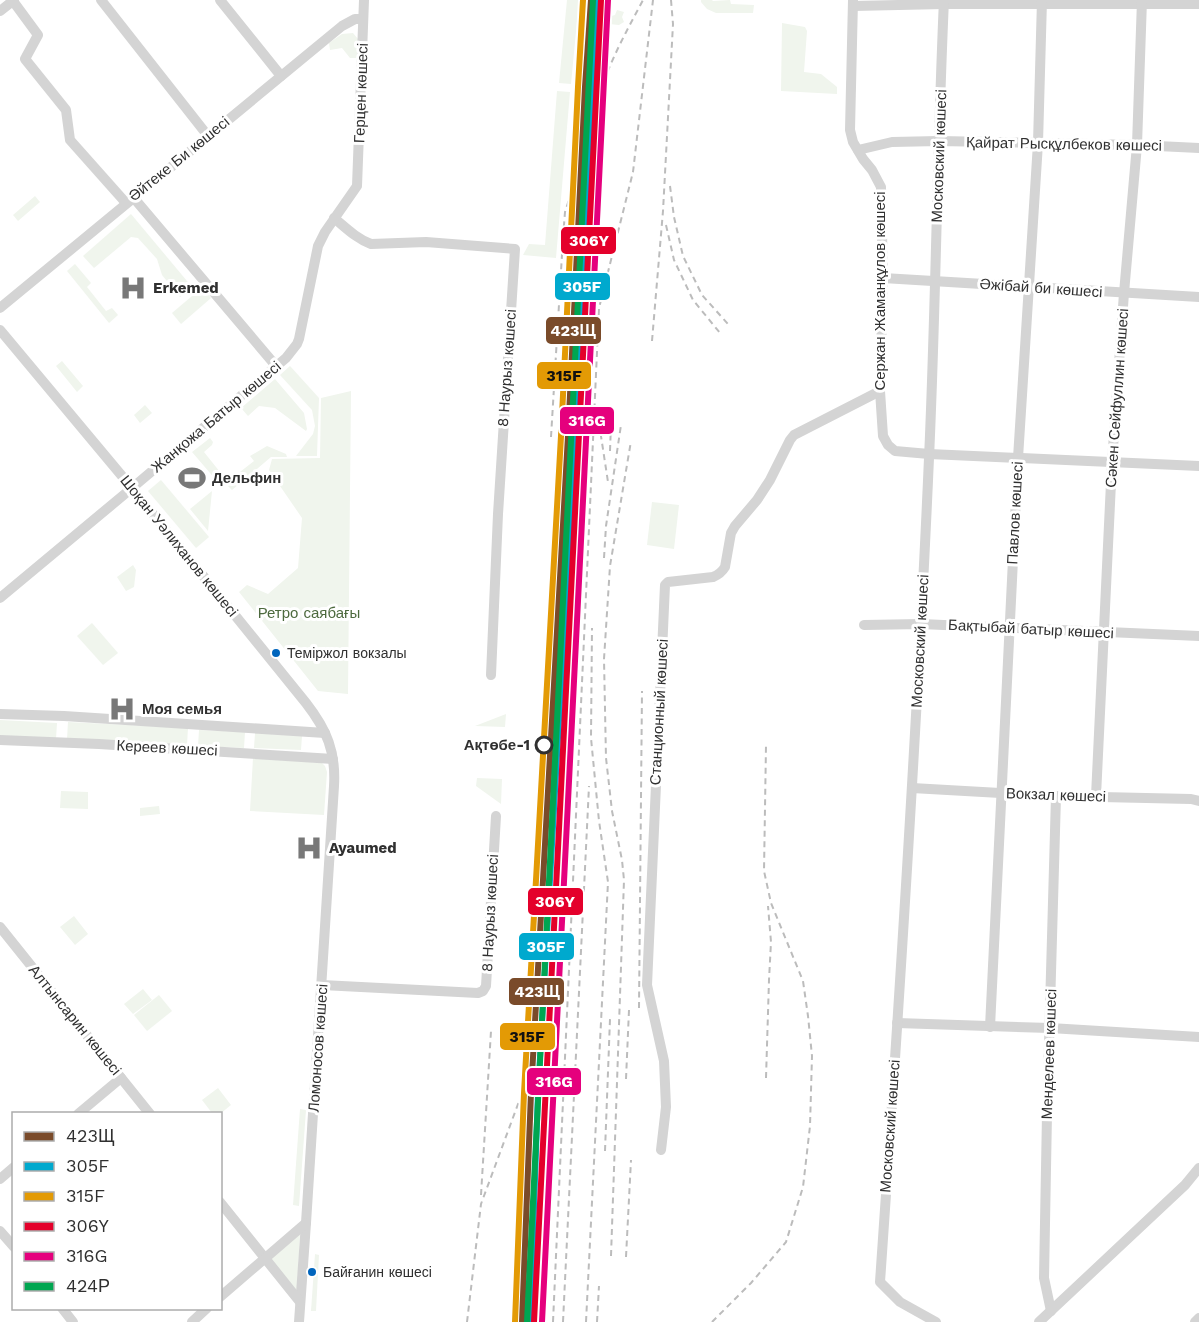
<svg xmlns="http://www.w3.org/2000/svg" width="1199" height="1322" viewBox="0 0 1199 1322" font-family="'Work Sans',sans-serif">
<rect width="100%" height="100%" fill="#fff"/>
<g fill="#f0f5ed">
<polygon points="567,0 579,0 571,84 559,83"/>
<polygon points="701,0 712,0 713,1 730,0 731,4 754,5 753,13 716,13 707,9 701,2"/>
<polygon points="617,10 624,12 622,17 624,22 619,25 609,24 608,17 615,15"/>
<polygon points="782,23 805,27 807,31 804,72 821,74 837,87 837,94 781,91"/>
<polygon points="353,33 358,39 358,58 350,58 342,48 330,50 329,43 342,34"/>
<polygon points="557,91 570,92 556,258 523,255 529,244 545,245"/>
<polygon points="35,196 40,202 18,221 13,215"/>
<polygon points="131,214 192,287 180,297 162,275 157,259 138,238 131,237 94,268 83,256"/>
<polygon points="75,264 91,283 87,287 106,311 112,308 118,315 109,323 67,271"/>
<polygon points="198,291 206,292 211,298 181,324 172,313"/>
<polygon points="62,361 83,386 77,392 56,366"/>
<polygon points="290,366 319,398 317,456 296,456 313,434 315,426 312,410 280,375"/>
<polygon points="275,379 304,413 307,429 306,431 275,408 259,406 248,416 241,408"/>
<polygon points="351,391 348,694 318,691 239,592 247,585 268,594 298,568 302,518 269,470 272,459 320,458 321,398"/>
<polygon points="145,405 152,413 140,423 134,415"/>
<polygon points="210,438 213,442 212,445 204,452 224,477 227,475 231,479 254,461 250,456 267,446 286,454 287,457 271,457 232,490 226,484 222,487 192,452"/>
<polygon points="161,480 209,537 196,548 148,491"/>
<polygon points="212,491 208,531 190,509"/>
<polygon points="652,502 679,505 674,549 647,545"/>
<polygon points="133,565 136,570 134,587 126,591 117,577"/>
<polygon points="92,623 118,653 103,665 77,636"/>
<polygon points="506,714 505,727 475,726"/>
<polygon points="0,720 57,723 56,739 0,736"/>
<polygon points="68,722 188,728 187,745 67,739"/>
<polygon points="199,730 245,732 244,748 198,746"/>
<polygon points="255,733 302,736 301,750 254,748"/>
<polygon points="253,758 322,763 325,766 327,772 324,815 250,811"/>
<polygon points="477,778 502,779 501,804 476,786"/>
<polygon points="61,791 88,792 88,809 60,808"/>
<polygon points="159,806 160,814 140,816 140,808"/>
<polygon points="74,916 88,934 75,945 60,927"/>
<polygon points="143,989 152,1000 133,1014 124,1004"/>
<polygon points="159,995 172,1011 147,1031 134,1015"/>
<polygon points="218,1088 231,1105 220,1114 212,1113 202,1100"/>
<polygon points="300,1109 306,1110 299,1206 293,1205"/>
<polygon points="300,1234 297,1291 271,1259"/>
<polygon points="315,1254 319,1255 316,1311 311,1311"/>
</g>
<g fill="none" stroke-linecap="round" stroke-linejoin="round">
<g stroke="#d4d4d4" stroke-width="10">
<polyline points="101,0 208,136"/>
<polyline points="220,0 281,76"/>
<polyline points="853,0 850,130 853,142 863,159 872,170 881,187 883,278 880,391 883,436 888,445 895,451 929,454 1199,466"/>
<polyline points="13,1 38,35 25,59 66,110 70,140 126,203"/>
<polyline points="853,6 944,4 1199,4"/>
<polyline points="0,11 14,0"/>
<polyline points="858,150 892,142 939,141 1137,145 1199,148"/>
<polyline points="133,197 276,366"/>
<path d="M334 218C346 228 357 239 371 244L426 242 515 249 498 514 491 675"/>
<polyline points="883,278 1199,297"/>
<polyline points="0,308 342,26 355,19 363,19"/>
<path d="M0 330 132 488 306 703C327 730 336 752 334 786L306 1223 299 1322"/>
<polyline points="0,598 132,488 286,358 297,344 299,339 318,246 325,232 357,186 364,0"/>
<polyline points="864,625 921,624 1199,636"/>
<polyline points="0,714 64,716 325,733"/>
<polyline points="0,740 99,744 333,759"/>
<polyline points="912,788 1056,796 1191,799 1199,801"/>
<polyline points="1096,796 1112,462 1124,293 1137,145 1142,0"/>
<polyline points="0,927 150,1114"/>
<polyline points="322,985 478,993 483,991 486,986 496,816"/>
<polyline points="897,1023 1050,1028 1199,1037"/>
<polyline points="990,1027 1018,458 1038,143 1042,0"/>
<polyline points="78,1114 121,1078"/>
<path d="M661 1150 666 1107 664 1061 647 985 665 585 668 582 713 577C718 575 722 572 725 567L731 533 735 526 757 500 770 480 790 440 794 435 880 391"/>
<polyline points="0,1179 14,1167"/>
<polyline points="220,1202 300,1302"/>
<polyline points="0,1231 14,1247"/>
<polyline points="220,1297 306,1223"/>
<polyline points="62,1308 73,1322"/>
<polyline points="1051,1311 1044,1278 1047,1114 1056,796"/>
<polyline points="192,1322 207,1308"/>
<path d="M936 1322 900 1302 880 1282C899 1007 917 733 929 458 936 305 937 152 944 0"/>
<polyline points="1039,1322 1185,1185 1199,1168"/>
<polyline points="1195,1322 1199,1318"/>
</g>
<g stroke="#bcbcbc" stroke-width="2" stroke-dasharray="6 4.5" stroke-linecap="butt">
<path d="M595 112C603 73 624 36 643 0"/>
<polyline points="582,147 590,206 598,296"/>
<polyline points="670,186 674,217 683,256 702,295 728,324"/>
<polyline points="572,194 587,0"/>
<polyline points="666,225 674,260 693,300 720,333"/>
<polyline points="652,341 663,211 673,24 671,0"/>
<polyline points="582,370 583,475"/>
<polyline points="599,423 608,482"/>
<polyline points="551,437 563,238 565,212 573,187"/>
<polyline points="610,451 611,424"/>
<polyline points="604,558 606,526 621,425"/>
<polyline points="639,1008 642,691"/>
<polyline points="535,1059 539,1227"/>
<polyline points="766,1078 769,980 771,942 768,906"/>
<polyline points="626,1079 629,1010"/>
<polyline points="605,1151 610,1019"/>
<polyline points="481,1195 491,1031"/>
<polyline points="611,1256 624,880 622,860 612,811 606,758 604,659 610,566 631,441"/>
<polyline points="626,1257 631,1160"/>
<polyline points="467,1322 481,1204 521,1096 534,1045"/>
<polyline points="553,1322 599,308 633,172 653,0"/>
<polyline points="563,1322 589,786"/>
<polyline points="586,1322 608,882 599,821 591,738 592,628"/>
<polyline points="597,1322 599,1286"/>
<polyline points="712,1322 751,1283 786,1242 803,1187 810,1126 812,1056 808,1016 803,981 771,903 764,871 766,745"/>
</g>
<defs>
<polyline id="rail-1" points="522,1322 531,1093 568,436 585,87 591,0"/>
<polyline id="rail-2" points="530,1322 538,1093 575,436 592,87 598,1"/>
<polyline id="rail-3" points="515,1322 524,1093 561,436 578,87 583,0"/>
<polyline id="rail-4" points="534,1322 601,0"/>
<polyline id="rail-5" points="542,1322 608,0"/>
<polyline id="rail-6" points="527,1322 593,0"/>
</defs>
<use href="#rail-1" stroke="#fff" stroke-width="10"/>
<use href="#rail-2" stroke="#fff" stroke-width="10"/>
<use href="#rail-3" stroke="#fff" stroke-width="10"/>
<use href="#rail-4" stroke="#fff" stroke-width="10"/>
<use href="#rail-5" stroke="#fff" stroke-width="10"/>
<use href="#rail-6" stroke="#fff" stroke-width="10"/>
<use href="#rail-1" stroke="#7a4b2a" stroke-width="6"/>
<use href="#rail-2" stroke="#00a9ce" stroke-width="6"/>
<use href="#rail-3" stroke="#e39a05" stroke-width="6"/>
<use href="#rail-4" stroke="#e4002b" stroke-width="6"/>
<use href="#rail-5" stroke="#e5007d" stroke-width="6"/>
<use href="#rail-6" stroke="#00a651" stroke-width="6"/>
</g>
<defs>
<symbol id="hospital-bare" viewBox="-9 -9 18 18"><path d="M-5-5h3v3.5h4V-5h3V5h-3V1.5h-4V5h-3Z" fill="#787878" stroke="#fff" stroke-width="2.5" paint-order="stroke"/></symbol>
<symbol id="stadium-bare" viewBox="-9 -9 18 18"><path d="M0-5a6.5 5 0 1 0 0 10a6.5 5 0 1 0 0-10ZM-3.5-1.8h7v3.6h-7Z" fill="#787878" stroke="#fff" stroke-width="2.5" paint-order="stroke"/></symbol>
</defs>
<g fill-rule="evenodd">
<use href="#hospital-bare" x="114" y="269" width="38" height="38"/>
<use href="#stadium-bare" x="173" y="459" width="38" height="38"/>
<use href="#hospital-bare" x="103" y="690" width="38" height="38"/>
<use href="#hospital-bare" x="290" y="829" width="38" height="38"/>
</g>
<g fill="#0065bd" stroke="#fff" stroke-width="2">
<circle cx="276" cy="653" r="5"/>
<circle cx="312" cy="1272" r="5"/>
</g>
<circle fill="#fff" stroke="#303030" stroke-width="3" cx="544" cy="745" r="8"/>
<g text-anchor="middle" stroke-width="6" stroke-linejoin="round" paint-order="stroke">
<g font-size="14" fill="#303030" stroke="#fff" text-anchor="start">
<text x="287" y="658">Теміржол вокзалы</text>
<text x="323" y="1277">Байғанин көшесі</text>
</g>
<g font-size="15" fill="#303030" stroke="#fff">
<text transform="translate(361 93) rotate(-88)" y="5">Герцен көшесі</text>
<text transform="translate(1064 144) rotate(1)" y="5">Қайрат Рысқұлбеков көшесі</text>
<text transform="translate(939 156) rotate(-88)" y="5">Московский көшесі</text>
<text transform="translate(179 159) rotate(-39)" y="5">Әйтеке Би көшесі</text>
<text transform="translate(1041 288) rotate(4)" y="5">Әжібай би көшесі</text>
<text transform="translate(880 291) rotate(-90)" y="5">Сержан Жаманқұлов көшесі</text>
<text transform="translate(507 368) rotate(-86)" y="5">8 Наурыз көшесі</text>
<text transform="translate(1117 398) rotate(-86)" y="5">Сәкен Сейфуллин көшесі</text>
<text transform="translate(216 417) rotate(-40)" y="5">Жанқожа Батыр көшесі</text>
<text transform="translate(1015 513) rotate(-87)" y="5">Павлов көшесі</text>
<text transform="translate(179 546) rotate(51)" y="5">Шоқан Уәлиханов көшесі</text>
<text transform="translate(1031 629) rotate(3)" y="5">Бақтыбай батыр көшесі</text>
<text transform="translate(920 641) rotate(-87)" y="5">Московский көшесі</text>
<text transform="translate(659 712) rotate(-87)" y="5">Станционный көшесі</text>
<text transform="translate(167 748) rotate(3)" y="5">Кереев көшесі</text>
<text transform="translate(1056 795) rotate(2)" y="5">Вокзал көшесі</text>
<text transform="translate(490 913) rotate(-87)" y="5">8 Наурыз көшесі</text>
<text transform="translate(75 1020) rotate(51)" y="5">Алтынсарин көшесі</text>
<text transform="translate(318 1048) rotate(-86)" y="5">Ломоносов көшесі</text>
<text transform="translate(1049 1054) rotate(-88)" y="5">Менделеев көшесі</text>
<text transform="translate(890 1126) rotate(-86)" y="5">Московский көшесі</text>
</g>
<g font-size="15" font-weight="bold" fill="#303030" stroke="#fff" text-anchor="start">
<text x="153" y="293">Erkemed</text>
<text x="212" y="483">Дельфин</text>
<text x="142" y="714">Моя семья</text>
<text x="329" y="853">Ayaumed</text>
</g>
<g font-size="15" fill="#4d6a3e" stroke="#fff">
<text x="309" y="618">Ретро саябағы</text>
</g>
<g font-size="15" font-weight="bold" fill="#303030" stroke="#fff" text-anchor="end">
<text x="530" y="750">Ақтөбе-1</text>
</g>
</g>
<g stroke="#fff" stroke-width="2">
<rect x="560" y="226" width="57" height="29" rx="6" fill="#e4002b"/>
<rect x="554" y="272" width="57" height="29" rx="6" fill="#00a9ce"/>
<rect x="545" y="316" width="57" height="29" rx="6" fill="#7a4b2a"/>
<rect x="536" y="361" width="56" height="29" rx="6" fill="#e39a05"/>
<rect x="559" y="406" width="56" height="29" rx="6" fill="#e5007d"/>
<rect x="527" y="887" width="57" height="29" rx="6" fill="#e4002b"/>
<rect x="518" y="932" width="57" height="29" rx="6" fill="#00a9ce"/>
<rect x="508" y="977" width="57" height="29" rx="6" fill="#7a4b2a"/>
<rect x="499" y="1022" width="57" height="29" rx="6" fill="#e39a05"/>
<rect x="526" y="1067" width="56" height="29" rx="6" fill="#e5007d"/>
</g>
<g font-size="16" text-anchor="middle" font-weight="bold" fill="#fff">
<text x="589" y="246">306Y</text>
<text x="582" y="292">305F</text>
<text x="573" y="336">423Щ</text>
<text x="587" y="426">316G</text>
<text x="555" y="907">306Y</text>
<text x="546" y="952">305F</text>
<text x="537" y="997">423Щ</text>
<text x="554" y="1087">316G</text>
</g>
<g font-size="16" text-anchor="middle" font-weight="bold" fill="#111">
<text x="564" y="381">315F</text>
<text x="527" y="1042">315F</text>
</g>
<rect x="12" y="1112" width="210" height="198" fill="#ffffff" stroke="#acacac" stroke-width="1.5"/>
<rect x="24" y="1132" width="30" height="9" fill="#7a4b2a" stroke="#acacac" stroke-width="1.5"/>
<text x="66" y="1142" font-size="18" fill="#303030">423Щ</text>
<rect x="24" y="1162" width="30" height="9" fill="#00a9ce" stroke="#acacac" stroke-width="1.5"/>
<text x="66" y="1172" font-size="18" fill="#303030">305F</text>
<rect x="24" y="1192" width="30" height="9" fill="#e39a05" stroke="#acacac" stroke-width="1.5"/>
<text x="66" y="1202" font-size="18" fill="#303030">315F</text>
<rect x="24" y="1222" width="30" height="9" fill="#e4002b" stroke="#acacac" stroke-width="1.5"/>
<text x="66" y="1232" font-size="18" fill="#303030">306Y</text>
<rect x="24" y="1252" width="30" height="9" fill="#e5007d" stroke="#acacac" stroke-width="1.5"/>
<text x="66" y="1262" font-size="18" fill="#303030">316G</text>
<rect x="24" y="1282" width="30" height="9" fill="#00a651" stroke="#acacac" stroke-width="1.5"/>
<text x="66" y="1292" font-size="18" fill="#303030">424Р</text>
</svg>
